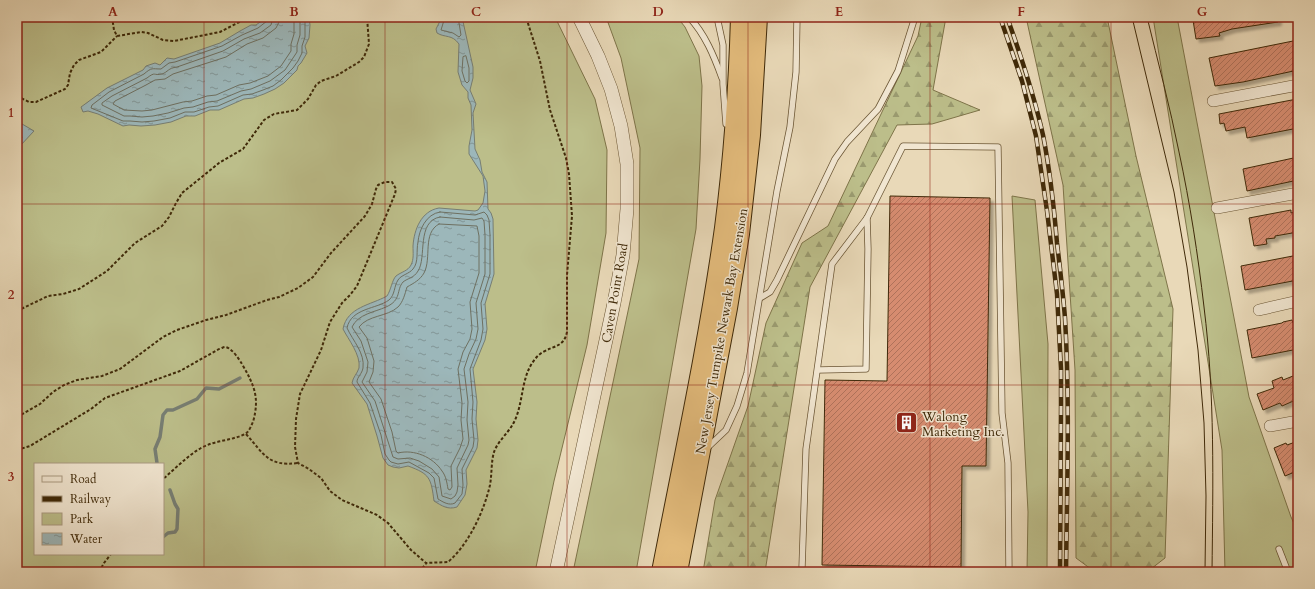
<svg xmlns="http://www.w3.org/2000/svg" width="1315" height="589" viewBox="0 0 1315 589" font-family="Cardo,serif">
<defs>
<pattern id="forest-firs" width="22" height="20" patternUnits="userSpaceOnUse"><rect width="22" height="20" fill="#bcbe8a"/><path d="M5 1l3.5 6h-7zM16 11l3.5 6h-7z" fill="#9a9a6f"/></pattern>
<pattern id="water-ripples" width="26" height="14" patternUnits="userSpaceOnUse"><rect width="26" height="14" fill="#9cb7ba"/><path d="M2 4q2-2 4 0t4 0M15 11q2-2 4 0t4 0" fill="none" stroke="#819595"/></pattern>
<pattern id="building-hatch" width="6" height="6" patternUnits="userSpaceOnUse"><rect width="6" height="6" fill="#d68c70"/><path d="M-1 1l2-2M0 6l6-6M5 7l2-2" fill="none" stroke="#af725a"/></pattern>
<filter id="shadow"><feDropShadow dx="3.5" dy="3.5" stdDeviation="1" flood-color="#0004"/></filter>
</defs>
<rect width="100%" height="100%" fill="#e9d9b8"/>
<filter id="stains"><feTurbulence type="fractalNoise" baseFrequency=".005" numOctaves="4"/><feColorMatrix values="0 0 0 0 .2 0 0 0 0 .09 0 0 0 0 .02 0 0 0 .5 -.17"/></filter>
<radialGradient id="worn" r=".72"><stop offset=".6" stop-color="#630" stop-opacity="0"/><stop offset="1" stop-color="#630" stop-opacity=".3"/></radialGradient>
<g fill="#bcbe8a" stroke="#7e7449" fill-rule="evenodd">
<path d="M17 17H555L595 99 607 150 606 233 587 345 554 481 535 572H17ZM35 464H163V554H35Z"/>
<polygon points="606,17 677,17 685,27 699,56 702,86 700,159 696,229 636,572 573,572 639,259 640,148 621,58"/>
<polygon points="1153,17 1177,17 1249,397 1291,517 1298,532 1298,572 1225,572 1222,450"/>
<polygon points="1012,196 1035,200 1048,344 1047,572 1027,572 1028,512"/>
</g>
<g fill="url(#forest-firs)" stroke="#7e7449">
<polygon points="922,17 946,17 933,90 980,110 932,124 897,125 810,287 765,572 703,572 715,500 748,406 766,323 802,243 828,226 918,36"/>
<polygon points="1026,17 1107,17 1136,156 1173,309 1165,558 1147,572 1095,572 1076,558 1075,370 1063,185"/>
</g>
<g fill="url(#water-ripples)" stroke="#777e73">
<polygon points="267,17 309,17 310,25 309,38 305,46 307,53 301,63 298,66 297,70 284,83 275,89 264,94 253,98 244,99 219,110 210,110 195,116 186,116 171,122 155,125 141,126 129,125 123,126 98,114 88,111 83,112 81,107 107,88 143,70 146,66 155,63 160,65 167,58 174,59 220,43 240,31 251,25 256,25"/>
<path d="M442 17H462L473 67V78L470 90 476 104 473 113 475 149 480 160 482 172 487 182 488 209 491 213 493 219 494 274 485 304 487 329 485 340 473 369 477 402 476 419 478 440 477 448 466 470 467 484 465 495 457 507C448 510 442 506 434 501 431 478 430 474 408 466L399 468 393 467 388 465 383 458 377 436 367 404 352 383C353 377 357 374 359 368 361 355 348 339 343 329 347 307 371 305 387 296 391 290 392 280 396 276 401 272 408 271 411 265 414 259 413 253 413 246 414 230 421 211 439 208L475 211 478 210 483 203 485 191 483 176 469 154V146L472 130 471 105 468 98V92L462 85 458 72 459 44C452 34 445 38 437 33L436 29Z"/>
<polygon points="17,121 34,131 20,146 17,147"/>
</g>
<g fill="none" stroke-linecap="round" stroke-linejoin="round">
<g stroke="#6e7061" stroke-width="1">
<path d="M268 17 267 21 258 28 242 35 222 46 175 62 169 63 161 69C152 69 152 67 144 74L109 92 92 105 91 108 123 121H130L142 122 154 121 170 118 185 112H194L209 107 218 106 243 95 252 94 263 90 273 86 281 80 293 68 298 61 302 53V46L305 37V17"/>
<path d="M273 17 271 25 260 33 244 39 223 51 177 67C168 68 168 72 162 74 153 76 156 71 147 78L112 96 102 103V105L124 116H130L142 117 153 116 168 113 184 108 193 107 208 102 217 101 241 91 251 89 270 81 285 70 297 52V45L300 35V17"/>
<polyline points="280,17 279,22 276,28 263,38 247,44 226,57 173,74 165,79 155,80 146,85 115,101 113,104 124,110 142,111 152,110 183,102 192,101 207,96 216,95 239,85 250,83 268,76 281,66 291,51 291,44 294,34 294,17"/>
<polyline points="445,17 441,30 453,33 459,37 461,35 458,17"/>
<polygon points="466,56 469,68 469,81 467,83 465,81 462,71 463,57"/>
<path d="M440 212 475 215 484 212 487 215 489 220 490 235V274L481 303 483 329 481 340 470 369 473 402 472 419 474 440 473 447 462 469 463 485 462 494 455 503C449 506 443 502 438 499L434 478 429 473 409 462 398 464 391 462 389 460 385 454 381 435 370 403 357 382C357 377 362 374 363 368 365 353 353 341 347 328 351 308 377 309 389 300 395 295 394 286 398 280 401 275 409 274 413 269 419 262 416 251 418 242 419 230 426 214 440 212Z"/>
<path d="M440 217 474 220 482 218 484 221 485 235V274L476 303 478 329 476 339 469 354 464 369 468 402 467 420 469 440 468 445 457 468 458 485 457 492 455 496 451 499 442 496 439 477 432 469 419 461 410 458 398 459 393 457 375 401 362 382 367 372 368 362 361 341 352 327C358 314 375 312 386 307 402 300 396 290 403 282 408 278 414 278 418 271 427 258 416 221 440 217Z"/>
<path d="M439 224 477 226 479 236V273L470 302 472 329 470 339 463 352 458 369 462 403 461 420 463 439 460 448 451 466 452 487 450 490 448 489C447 483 446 476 442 471 433 457 414 449 398 453L396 451 392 432 381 399 369 382 373 372 374 361 367 338 359 327C368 315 387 317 398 307 403 302 405 294 407 287 414 283 420 280 424 273 432 258 422 233 439 224Z"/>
</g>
<g stroke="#777e73" stroke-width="3.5">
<polyline points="157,463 155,449 160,437 163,415 167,410 173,410 197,399 206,388 219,389 240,378"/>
<polyline points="163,537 168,533 175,532 177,529 178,509 175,504 170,490"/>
</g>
</g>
<g fill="url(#building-hatch)" stroke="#3f2908" filter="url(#shadow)">
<polygon points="1214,17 1278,17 1278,22 1232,29 1219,33 1220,36 1196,39 1193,20"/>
<polygon points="1298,40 1298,70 1243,82 1215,86 1209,58"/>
<polygon points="1297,99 1298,107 1298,128 1247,138 1245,127 1226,131 1224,123 1220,124 1219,114"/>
<polygon points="1298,157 1298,180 1247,191 1243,169"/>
<polygon points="890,196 990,198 986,466 962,466 961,567 822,565 825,380 887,381"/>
<polygon points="1291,210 1291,213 1298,211 1298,232 1275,236 1275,238 1266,239 1267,244 1254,246 1249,218"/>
<polygon points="1298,255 1298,280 1245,290 1241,266"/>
<polygon points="1292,320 1293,323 1298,322 1298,349 1252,358 1247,330 1282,323 1283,322"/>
<polygon points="1298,374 1298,399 1282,406 1280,403 1263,410 1257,394 1274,388 1272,381 1282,377 1283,380"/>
<polygon points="1298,441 1298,465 1295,466 1297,471 1285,476 1274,448 1286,443 1287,445"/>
</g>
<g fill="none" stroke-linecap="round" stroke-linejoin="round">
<defs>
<g id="service">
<path d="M689 17C705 34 714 56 722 78"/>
<polyline points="717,17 723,45 723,84 726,124"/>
<polyline points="760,298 770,292 777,280 835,159 847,142 878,109 898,71 915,17"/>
<polyline points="818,370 866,369 868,249 867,218"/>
<polyline points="707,448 726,430 737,406 747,373 777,191 790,127 796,72 797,17"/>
<polyline points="1279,549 1288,572"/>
<polyline points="804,572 802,568 806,449 832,264 867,218 903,146 998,147 1002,413 1008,463 1009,572"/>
</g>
<g id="minor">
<polyline points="1213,101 1298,85"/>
<polyline points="1217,208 1298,193"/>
<polyline points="1259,310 1298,301"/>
<polyline points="1270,426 1298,421"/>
</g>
<polyline id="tertiary" points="556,572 614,303 623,255 627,209 627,164 621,126 611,89 598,56 579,17"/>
<g id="motorway">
<path d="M662 572C684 458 709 343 725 228 734 158 739 87 741 17"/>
<polyline points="677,572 727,308 739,234 750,135 757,17"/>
</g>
</defs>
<use href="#service" stroke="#6a5534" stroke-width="7"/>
<use href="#minor" stroke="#6a5534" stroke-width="12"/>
<use href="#tertiary" stroke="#6a5534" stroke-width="14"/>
<use href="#motorway" stroke="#3f2908" stroke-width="22"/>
<g stroke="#3f2908" stroke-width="2" stroke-dasharray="3 2" stroke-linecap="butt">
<polyline points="112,17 114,30 117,36 141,32 148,33 163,40 174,41 220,32 249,17"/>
<polyline points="17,96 29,102 36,102 65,89 68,85 70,73 74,65 79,60 101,52 117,36"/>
<polyline points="17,311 48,296 63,294 79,289 107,271 135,243 162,226 169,217 176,203 182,193 219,163 243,149 264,120 274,114 297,110 308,99 316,85 321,81 336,76 359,62 364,57 369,44 367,17 356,19 341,17"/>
<path d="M17 417 40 404 53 392 64 385 77 380 102 376 120 369 163 337 177 330 206 320 226 315 267 300 279 297 298 288 313 277 331 253 365 216 372 204 376 189 378 185 385 182H392L396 189 395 194 357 286 350 295 342 303 330 322 321 350 300 394 296 419 295 447 298 463 309 469 321 478 330 491 342 500 377 515 388 523 411 550 426 563 448 562C469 544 484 511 490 485 492 474 491 462 494 452 498 441 508 433 513 424 522 408 521 388 528 371 531 364 536 356 543 352 555 345 564 347 567 332V275L572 216 569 174 566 158 550 110 540 61 526 17"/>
<path d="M246 434C264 454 268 467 298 463"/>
<path d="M17 450 30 446 91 409 105 398 180 371 219 349C221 349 223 347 225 347 231 347 239 359 242 364 254 385 260 397 253 422 251 426 249 432 245 434 231 441 215 440 201 448 187 456 175 469 163 479"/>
<polyline points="99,572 104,563 111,554"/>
<polyline points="419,572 426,564"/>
</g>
<use href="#service" stroke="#f1e6d1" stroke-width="5.5"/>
<use href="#minor" stroke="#f1e6d1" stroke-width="11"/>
<use href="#tertiary" stroke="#f1e6d1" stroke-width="13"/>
<use href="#motorway" stroke="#e4bc7c" stroke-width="20"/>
<g stroke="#3f2908" stroke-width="1">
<polyline points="1132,17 1174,192 1187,267 1198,350 1204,423 1206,496 1205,572"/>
<path d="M1147 17C1158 62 1170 107 1179 152 1190 203 1198 255 1204 307 1215 395 1213 483 1212 572"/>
</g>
<defs>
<g id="rail">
<polyline points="1000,17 1022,81 1036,136 1047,211 1057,294 1061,369 1061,407 1060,572"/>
<path d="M1007 17C1021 56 1034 95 1043 135 1050 171 1054 207 1057 243 1060 268 1063 293 1065 318 1070 403 1067 487 1066 572"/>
</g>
</defs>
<use href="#rail" stroke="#3f2908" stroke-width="4.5"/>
<use href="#rail" stroke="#f1e6d1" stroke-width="3" stroke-dasharray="9" stroke-linecap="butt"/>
</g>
<path fill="none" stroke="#8f2418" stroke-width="1" stroke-opacity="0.55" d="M204 17V572M385 17V572M567 17V572M748 17V572M930 17V572M1111 17V572M17 204H1298M17 385H1298"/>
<defs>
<symbol id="building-square" viewBox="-11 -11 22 22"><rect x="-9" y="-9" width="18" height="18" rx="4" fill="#8f2418" stroke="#f1e6d1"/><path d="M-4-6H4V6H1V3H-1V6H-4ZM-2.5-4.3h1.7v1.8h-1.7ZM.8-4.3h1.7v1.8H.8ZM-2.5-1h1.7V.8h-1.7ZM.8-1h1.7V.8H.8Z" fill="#fff"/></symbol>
</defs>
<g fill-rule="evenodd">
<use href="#building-square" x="894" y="410" width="25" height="25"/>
</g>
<g text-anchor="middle" stroke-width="3" stroke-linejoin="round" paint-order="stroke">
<g font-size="13" fill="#3f2908" stroke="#f1e6d1">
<text transform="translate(614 293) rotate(-80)" y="5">Caven Point Road</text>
<text transform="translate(721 331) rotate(-80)" y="5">New Jersey Turnpike Newark Bay Extension</text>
</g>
<g font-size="13" fill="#3f2908" stroke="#f1e6d1" text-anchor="start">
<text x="922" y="421">Walong<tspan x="922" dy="15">Marketing Inc.</tspan></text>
</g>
</g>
<rect width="1315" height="589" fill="none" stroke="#e9d9b8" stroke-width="44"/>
<rect x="34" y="463" width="130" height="92" fill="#f1e6d1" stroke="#aa9a81"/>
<rect x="42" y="476" width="20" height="6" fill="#f1e6d1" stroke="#aa9a81"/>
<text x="70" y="483" font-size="12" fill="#3f2908">Road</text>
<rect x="42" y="496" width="20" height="6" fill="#3f2908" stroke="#aa9a81"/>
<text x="70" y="503" font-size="12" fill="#3f2908">Railway</text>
<rect x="42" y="513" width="20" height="12" fill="#bcbe8a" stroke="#aa9a81"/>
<text x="70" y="523" font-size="12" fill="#3f2908">Park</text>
<rect x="42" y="533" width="20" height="12" fill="url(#water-ripples)" stroke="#aa9a81"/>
<text x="70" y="543" font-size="12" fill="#3f2908">Water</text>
<rect x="22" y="22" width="1271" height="545" fill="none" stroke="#8f2418" stroke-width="1.5"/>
<g font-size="13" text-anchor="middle" font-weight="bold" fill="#8f2418">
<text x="113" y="16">A</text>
<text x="294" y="16">B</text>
<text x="476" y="16">C</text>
<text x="658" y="16">D</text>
<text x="839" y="16">E</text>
<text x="1021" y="16">F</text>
<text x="1202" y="16">G</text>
<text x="11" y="117">1</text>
<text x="11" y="299">2</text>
<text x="11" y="481">3</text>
</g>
<rect width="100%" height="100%" filter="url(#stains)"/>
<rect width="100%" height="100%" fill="url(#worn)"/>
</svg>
